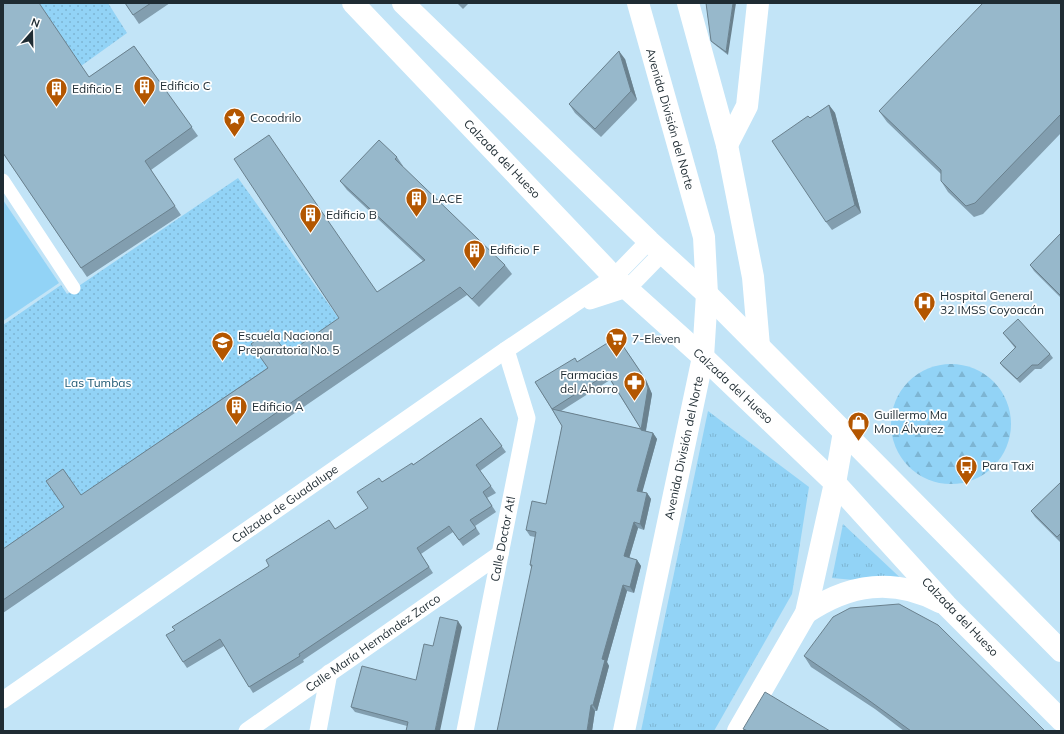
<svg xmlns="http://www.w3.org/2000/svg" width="1064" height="734" viewBox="0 0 1064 734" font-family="Mulish,sans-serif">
<defs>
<pattern id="grass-tufts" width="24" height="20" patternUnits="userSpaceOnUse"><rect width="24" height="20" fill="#92d3f6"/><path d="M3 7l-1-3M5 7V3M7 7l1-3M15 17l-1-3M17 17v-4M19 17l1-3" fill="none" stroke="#7db5d3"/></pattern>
<pattern id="forest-firs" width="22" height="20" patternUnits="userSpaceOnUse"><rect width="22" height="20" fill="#92d3f6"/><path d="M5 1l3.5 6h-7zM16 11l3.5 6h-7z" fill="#7db5d3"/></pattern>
<pattern id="garden-dots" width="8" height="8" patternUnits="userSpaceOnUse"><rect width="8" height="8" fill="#92d3f6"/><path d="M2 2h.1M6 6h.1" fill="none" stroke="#7db5d3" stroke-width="1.8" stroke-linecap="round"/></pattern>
</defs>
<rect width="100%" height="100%" fill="#c2e4f7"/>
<g fill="url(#grass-tufts)">
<polygon points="708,411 809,487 792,594 714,731 641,731"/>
<polygon points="843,524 908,585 832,578"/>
</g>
<circle fill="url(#forest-firs)" cx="951" cy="424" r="60"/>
<g fill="url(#garden-dots)">
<polygon points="39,3 108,3 127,33 81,66"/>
<polygon points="238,178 345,327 71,516 3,557 3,325 61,285 67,294"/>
</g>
<polygon fill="#92d3f6" points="3,200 59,283 3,321"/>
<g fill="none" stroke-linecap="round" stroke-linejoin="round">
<polyline stroke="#fff" stroke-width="13" points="3,180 74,288"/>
<g stroke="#fff" stroke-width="17">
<polyline points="590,301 627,289 662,253"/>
<polyline points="3,700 506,350 614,277 649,241"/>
<polyline points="247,731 500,554"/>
<polyline points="318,731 329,673"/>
<polyline points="465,731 527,418 506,350"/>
</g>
<g stroke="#fff" stroke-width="22">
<polyline points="353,3 614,277 703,357 835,483 946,605 1061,720"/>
<polyline points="403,3 649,241 707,294 1061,651"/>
<polyline points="688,3 727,145 753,277 759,346"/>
<polyline points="727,145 747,106 758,3"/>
<path d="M806 613C849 584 893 577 940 602"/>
<polyline points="624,731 703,357 707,294 704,237 638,3"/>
<polyline points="738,731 806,613 835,483 844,432"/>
</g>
</g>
<g fill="#829eaf" fill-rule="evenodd">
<polygon points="125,3 170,3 139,24"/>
<polygon points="457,3 469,3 463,9"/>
<polygon points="706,3 728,55 714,44 711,41"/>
<polygon points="1061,3 1061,133 983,214 974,217 948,192 941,181 941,174 887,122 879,111"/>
<polygon points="134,46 198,136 151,170 181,215 87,277 3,153 89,77"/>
<polygon points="625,59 637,100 601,137 575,113 569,104"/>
<polygon points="829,105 835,113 861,213 832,230 826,222 810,118"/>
<polygon points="397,157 403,166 402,167 505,265 512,274 479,307 467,295 3,613 3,549 423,261 347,190 340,181"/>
<polygon points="1061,233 1061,298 1034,271 1030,265"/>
<polygon points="1003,333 1050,354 1053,358 1041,369 1035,369 1020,383 1003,367 1000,363 1015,348"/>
<path d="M577 362 646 380 652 394 646 431 653 433 657 439 642 492 647 493 651 499 644 530 638 528 629 558 637 560 641 566 634 593 627 591 607 662 609 666 597 711H595L592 731 531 567 530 565 535 537 530 536 526 530 546 504 562 426 535 382ZM610 380 641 429 561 411Z"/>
<polygon points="481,418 506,452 480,471 496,493 487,498 496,512 475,526 480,534 463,546 453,532 421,554 433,573 303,660 304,662 253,693 224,646 187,668 183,662 368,508 382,482 413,465"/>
<polygon points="1061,482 1061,543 1035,517 1031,511"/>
<polygon points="462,627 407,726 355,712 351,707 416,680 433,646"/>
<polygon points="804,656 1045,731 904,731 875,709 811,667"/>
</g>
<g fill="#6a818e">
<polygon points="733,3 736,3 728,55 726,52"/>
<polygon points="619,51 625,59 637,100 631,91"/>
<polygon points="829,105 835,113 861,213 855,205"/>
<polygon points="617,337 646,380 652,394 645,435 641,430"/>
<polygon points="653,433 657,439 641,497 637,491"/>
<polygon points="647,493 651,499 644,530 640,524"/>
<polygon points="634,522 638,528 628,562 624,556"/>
<polygon points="637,560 641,566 634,593 630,587"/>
<polygon points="623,585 627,591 607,662 609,666 597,711 593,705 602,659"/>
<polygon points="458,621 462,627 440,731 435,731"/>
<polygon points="591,705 595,711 592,731 587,731"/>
</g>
<g fill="#97b8cb" stroke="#6a818e">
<polygon points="3,3 39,3 89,77 134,46 192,127 145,161 175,206 81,268 3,153"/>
<polygon points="125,3 151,3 133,15"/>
<polygon points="706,3 733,3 726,52 711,41"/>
<polygon points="983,3 1061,3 1061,114 975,203 966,206 941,181 941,170 879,111"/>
<polygon points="619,51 631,91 595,129 569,104"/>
<polygon points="829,105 855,205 826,222 772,141 808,116 810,118"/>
<polygon points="269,135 377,292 425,260 340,181 379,140 397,157 395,159 505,265 472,299 460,287 3,600 3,549 64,507 46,481 63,469 81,495 268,368 251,344 270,330 287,354 339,318 234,159"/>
<polygon points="1061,233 1061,296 1030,265"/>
<polygon points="1018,319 1050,354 1038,365 1032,365 1017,379 1000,363 1016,347 1003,333"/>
<polygon points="617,337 642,374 648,388 641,430 653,433 637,491 647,493 640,524 634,522 624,556 637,560 630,587 623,585 602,659 605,660 593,705 591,705 587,731 497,731 532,565 530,565 536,532 526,530 532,501 546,504 562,426 552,409 641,429 607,374 552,409 535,382 575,358 577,362"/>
<polygon points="481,418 502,446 476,465 491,486 483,492 492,506 470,520 476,528 459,540 449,526 417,548 429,567 299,654 300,656 249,687 220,639 183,662 166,635 175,630 172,627 269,566 266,560 329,520 335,529 368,508 357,492 379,478 382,482 412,463 413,465"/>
<polygon points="1061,482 1061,533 1057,537 1031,511"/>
<polygon points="899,604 938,625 1045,731 911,731 867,699 804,656 833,617 850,608"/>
<polygon points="440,617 458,621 435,731 406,731 408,722 351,707 362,666 416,680 424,644 433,646"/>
<polygon points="765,692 830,731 748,731 743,729"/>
</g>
<defs>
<symbol id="building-pin" viewBox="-11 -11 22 30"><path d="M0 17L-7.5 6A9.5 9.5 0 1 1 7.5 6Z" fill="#b35600" stroke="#fff"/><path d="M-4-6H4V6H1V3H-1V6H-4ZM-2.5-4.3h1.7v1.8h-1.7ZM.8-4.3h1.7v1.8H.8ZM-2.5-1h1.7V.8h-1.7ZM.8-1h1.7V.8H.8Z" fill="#fff"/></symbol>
<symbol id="sight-pin" viewBox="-11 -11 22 30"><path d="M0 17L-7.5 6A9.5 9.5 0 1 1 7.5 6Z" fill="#b35600" stroke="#fff"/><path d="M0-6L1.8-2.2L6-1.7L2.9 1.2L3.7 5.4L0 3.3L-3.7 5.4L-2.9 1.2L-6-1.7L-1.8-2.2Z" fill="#fff"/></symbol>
<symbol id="hospital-pin" viewBox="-11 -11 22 30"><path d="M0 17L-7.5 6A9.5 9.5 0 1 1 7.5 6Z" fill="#b35600" stroke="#fff"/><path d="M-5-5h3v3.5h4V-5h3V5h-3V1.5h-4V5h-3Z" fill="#fff"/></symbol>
<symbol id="supermarket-pin" viewBox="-11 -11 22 30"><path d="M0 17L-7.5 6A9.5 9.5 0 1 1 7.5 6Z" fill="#b35600" stroke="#fff"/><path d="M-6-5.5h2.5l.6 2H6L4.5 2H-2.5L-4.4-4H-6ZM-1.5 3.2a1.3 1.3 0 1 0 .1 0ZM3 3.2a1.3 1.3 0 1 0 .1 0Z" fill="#fff"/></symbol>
<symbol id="school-pin" viewBox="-11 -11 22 30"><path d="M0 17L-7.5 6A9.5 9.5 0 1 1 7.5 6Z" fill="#b35600" stroke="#fff"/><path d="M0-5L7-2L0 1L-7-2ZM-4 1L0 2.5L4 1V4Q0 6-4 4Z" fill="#fff"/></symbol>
<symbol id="pharmacy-pin" viewBox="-11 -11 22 30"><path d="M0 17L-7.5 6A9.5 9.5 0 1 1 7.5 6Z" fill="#b35600" stroke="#fff"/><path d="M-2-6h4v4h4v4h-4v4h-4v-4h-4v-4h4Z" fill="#fff"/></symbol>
<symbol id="shop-pin" viewBox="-11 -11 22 30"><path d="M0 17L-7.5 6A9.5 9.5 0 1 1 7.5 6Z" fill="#b35600" stroke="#fff"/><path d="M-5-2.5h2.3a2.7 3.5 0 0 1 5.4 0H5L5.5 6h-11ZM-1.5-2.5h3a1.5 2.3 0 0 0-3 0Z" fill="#fff"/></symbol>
<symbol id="bus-pin" viewBox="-11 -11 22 30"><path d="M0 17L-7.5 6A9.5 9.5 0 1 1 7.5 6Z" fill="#b35600" stroke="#fff"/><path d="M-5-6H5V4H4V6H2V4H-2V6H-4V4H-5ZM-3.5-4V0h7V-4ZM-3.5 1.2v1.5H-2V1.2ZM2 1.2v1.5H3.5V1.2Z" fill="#fff"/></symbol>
</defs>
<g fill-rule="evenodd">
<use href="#building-pin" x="132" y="74" width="25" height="34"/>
<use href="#building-pin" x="44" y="76" width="25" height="34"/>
<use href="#sight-pin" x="222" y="106" width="25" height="34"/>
<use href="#building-pin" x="404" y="186" width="25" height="34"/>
<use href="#building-pin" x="298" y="202" width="25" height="34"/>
<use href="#building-pin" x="462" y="238" width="25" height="34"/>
<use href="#hospital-pin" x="912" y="290" width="25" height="34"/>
<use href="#supermarket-pin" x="604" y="326" width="25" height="34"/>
<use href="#school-pin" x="210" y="330" width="25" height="34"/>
<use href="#pharmacy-pin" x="622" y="370" width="25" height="34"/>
<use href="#building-pin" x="224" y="394" width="25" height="34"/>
<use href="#shop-pin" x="846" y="410" width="25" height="34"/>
<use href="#bus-pin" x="954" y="454" width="25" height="34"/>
</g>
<g text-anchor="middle" stroke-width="3.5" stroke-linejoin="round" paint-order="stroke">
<g font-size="12" fill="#1f2c33" stroke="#fff" text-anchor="start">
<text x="160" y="90">Edificio C</text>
<text x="72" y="93">Edificio E</text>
<text x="250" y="122">Cocodrilo</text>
<text x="432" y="203">LACE</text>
<text x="326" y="219">Edificio B</text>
<text x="490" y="254">Edificio F</text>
<text x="940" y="300">Hospital General<tspan x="940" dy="14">32 IMSS Coyoacán</tspan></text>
<text x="238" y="340">Escuela Nacional<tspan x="238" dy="14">Preparatoria No. 5</tspan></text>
<text x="632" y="343">7-Eleven</text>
<text x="618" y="379" text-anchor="end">Farmacias<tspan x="618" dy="14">del Ahorro</tspan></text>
<text x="252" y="411">Edificio A</text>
<text x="874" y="419">Guillermo Ma<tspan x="874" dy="14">Mon Álvarez</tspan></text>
<text x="982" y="470">Para Taxi</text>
</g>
<g font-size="12" fill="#1f2c33" stroke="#fff">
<text transform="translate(670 119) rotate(74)" y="4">Avenida División del Norte</text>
<text transform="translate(502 159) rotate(46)" y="4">Calzada del Hueso</text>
<text transform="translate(733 386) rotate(43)" y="4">Calzada del Hueso</text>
<text transform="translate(684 448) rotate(-78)" y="4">Avenida División del Norte</text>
<text transform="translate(285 504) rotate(-35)" y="4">Calzada de Guadalupe</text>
<text transform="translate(503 539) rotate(-79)" y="4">Calle Doctor Atl</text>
<text transform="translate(960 617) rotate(46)" y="4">Calzada del Hueso</text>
<text transform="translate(373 643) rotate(-35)" y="4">Calle María Hernández Zarco</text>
</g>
<g font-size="12" fill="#1f5873" stroke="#fff">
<text x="98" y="387">Las Tumbas</text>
</g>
</g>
<rect width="1064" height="734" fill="none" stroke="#1f2c33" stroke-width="8"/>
<g transform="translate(32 32) rotate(20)" stroke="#ffffff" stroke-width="3" paint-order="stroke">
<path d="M0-3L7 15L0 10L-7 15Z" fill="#1f2c33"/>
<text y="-6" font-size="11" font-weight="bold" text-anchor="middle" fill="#1f2c33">N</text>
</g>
</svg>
